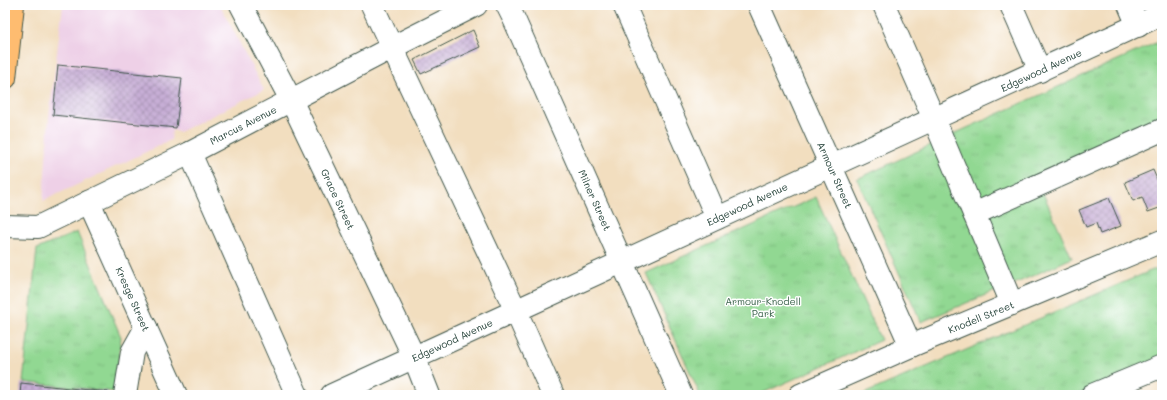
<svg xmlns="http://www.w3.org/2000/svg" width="1167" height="400" viewBox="0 0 1167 400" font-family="Mali,sans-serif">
<defs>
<pattern id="grass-tufts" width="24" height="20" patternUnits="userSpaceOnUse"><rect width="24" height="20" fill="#91d892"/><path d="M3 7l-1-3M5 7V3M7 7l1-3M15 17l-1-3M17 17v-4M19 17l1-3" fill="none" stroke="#7dba7e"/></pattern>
<pattern id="building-cross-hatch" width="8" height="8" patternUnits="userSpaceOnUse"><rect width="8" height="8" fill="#c7aed6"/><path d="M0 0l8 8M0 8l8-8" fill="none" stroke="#a18fae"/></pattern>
</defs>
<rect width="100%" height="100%" fill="#fff"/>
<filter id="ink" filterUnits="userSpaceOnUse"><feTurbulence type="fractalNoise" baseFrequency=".025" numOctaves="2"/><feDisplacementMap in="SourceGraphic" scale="8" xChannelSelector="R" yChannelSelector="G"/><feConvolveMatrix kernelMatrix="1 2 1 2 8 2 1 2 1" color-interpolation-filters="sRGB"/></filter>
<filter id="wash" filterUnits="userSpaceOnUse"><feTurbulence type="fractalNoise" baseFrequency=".012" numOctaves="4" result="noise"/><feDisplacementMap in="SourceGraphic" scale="16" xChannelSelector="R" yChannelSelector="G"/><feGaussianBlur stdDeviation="0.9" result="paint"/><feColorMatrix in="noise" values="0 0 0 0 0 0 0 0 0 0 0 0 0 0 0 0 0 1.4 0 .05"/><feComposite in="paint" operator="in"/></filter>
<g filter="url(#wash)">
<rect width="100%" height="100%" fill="#f2debf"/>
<polygon fill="#eed0e7" points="63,5 220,5 264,90 179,132 172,130 171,140 43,201 49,117"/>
<g fill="url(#grass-tufts)" stroke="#588a63">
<polygon points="1162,40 1162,122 979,205 947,137"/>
<polygon points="935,143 1000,289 921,322 857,179"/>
<polygon points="1042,191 1072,258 1012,285 982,217"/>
<polygon points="816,197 881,340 758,395 700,395 646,273"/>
<polygon points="77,232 121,337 115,392 23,382 37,249"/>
<polygon points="1162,266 1162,359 1076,395 861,395"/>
</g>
<g id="blocks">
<g fill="url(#building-cross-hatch)">
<polygon points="473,30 480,47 421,74 414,60"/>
<polygon points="58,65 182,78 176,128 53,115"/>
<polygon points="1153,170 1162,191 1162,207 1148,212 1142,197 1133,201 1125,182"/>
<polygon points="1109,198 1121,226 1100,234 1096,223 1086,227 1079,210"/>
<polygon points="21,383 108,392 108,395 20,395"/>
</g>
</g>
</g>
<g filter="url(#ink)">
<use href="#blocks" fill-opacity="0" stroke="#3f5549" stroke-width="1"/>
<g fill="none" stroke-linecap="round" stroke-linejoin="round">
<defs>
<g id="minor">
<polyline points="241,5 291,100 414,357 429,395"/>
<polyline points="372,5 516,311 553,395"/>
<polyline points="507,5 514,19 681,395"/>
<polyline points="624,5 717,218"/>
<polyline points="759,5 911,346"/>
<polyline points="884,5 934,119 1012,304"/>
<polyline points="1011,5 1040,71"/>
<polyline points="1129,5 1138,26"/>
<polyline points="190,153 297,395"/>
<polyline points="89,202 176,395"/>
<polyline points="974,214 1162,130"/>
<polyline points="5,226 38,227 190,153 393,47 476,5"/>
<polyline points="125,395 132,352 146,327"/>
<polyline points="332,395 1162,14"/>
<polyline points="800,395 911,346 1162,241"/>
<polyline points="1092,395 1162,366"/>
</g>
<polyline id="major" points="5,78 13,5"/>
</defs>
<use href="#minor" stroke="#3f5549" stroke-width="24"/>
<use href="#major" stroke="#3f5549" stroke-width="24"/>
<use href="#minor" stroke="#fff" stroke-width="22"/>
<use href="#major" stroke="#febc70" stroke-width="22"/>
</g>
</g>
<g text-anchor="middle" stroke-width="3" stroke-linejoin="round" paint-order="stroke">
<g font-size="10" fill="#1f3d34" stroke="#fff">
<text transform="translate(1041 70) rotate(-25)" y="4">Edgewood Avenue</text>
<text transform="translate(243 125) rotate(-27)" y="4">Marcus Avenue</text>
<text transform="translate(835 175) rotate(66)" y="4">Armour Street</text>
<text transform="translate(338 199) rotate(65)" y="4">Grace Street</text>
<text transform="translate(595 200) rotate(66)" y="4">Milner Street</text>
<text transform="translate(747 204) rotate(-25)" y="4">Edgewood Avenue</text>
<text transform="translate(133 299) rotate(66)" y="4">Kresge Street</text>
<text transform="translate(981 317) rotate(-22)" y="4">Knodell Street</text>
<text transform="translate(452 340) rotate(-25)" y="4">Edgewood Avenue</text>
</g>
<g font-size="10" fill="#3c644c" stroke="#fff">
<text x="763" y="305">Armour-Knodell<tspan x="763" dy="12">Park</tspan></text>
</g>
</g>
<rect width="1167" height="400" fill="none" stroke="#fff" stroke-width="20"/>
</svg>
